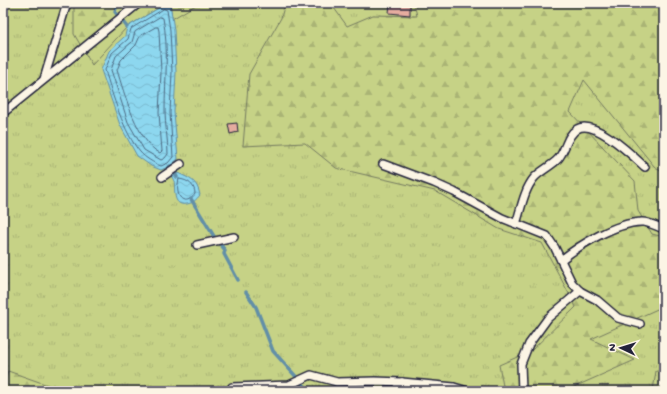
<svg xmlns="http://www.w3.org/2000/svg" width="667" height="394" viewBox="0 0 667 394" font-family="'Gochi Hand',sans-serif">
<defs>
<pattern id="grass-tufts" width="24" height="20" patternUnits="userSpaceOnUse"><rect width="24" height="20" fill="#c6d286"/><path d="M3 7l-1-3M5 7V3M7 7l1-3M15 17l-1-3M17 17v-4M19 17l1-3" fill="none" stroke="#aab475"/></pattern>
<pattern id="forest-firs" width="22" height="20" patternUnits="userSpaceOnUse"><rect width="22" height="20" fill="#c6d286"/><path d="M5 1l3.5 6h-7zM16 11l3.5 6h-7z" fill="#aab475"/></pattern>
<pattern id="water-waves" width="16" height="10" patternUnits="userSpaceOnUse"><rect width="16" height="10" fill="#8dd7ef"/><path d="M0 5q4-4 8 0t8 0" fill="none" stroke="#79b8ce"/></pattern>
</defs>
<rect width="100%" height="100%" fill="#f7e6d7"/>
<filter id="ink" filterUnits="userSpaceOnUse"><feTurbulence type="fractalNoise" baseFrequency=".025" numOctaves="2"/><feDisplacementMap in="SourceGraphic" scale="8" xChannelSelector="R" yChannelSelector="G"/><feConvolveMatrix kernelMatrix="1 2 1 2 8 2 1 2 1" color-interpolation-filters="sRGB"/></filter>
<g filter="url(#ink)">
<rect fill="url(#grass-tufts)" stroke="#747a60" x="3" y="3" width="661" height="388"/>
<g fill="url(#forest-firs)" stroke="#747a60">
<polygon points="74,3 167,3 127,27 92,65 74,34"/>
<polygon points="170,3 199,3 172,19"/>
<polygon points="285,3 329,3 334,8 347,26 373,15 417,16 414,3 664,3 664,174 654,166 584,80 570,112 635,181 638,211 652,234 664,237 664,306 591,339 635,360 565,391 504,391 499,365 531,351 576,307 542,243 499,229 435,191 336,168 305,143 243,146 249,74 281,18"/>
<polygon points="8,371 65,391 3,391"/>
<polygon points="656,371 664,372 664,391 653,391"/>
</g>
<g fill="url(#water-waves)" stroke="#628fa7">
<polygon points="167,3 170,3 174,30 176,72 174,112 178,159 170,166 161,170 151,166 137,156 120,125 101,70 109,51 125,36 127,27"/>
<path d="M178 173C190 179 197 180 200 195 196 200 193 203 187 204 171 207 176 188 174 181 173 179 172 177 171 176Z"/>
</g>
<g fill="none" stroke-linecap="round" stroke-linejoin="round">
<g stroke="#4d6a83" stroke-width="1">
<path d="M164 9 167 10 170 30 172 72 170 113 173 157 168 163 161 166C154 163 145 158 140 152 124 133 112 94 105 70L112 53 128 39 131 29Z"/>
<path d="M160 17 163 18C169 49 165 80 165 111 165 125 168 140 168 154L165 158 161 160 144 150 128 122 111 70 116 56 132 42 135 32Z"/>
<path d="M156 27H158L159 31 161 72 159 113 162 151 160 153C138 143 124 93 117 70L121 60 136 45 140 36Z"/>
<path d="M179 179C188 180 195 185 195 194 190 202 180 203 178 192 177 188 178 183 179 179Z"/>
</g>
<g stroke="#628fa7" stroke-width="3.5">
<polyline points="117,3 115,12 127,27"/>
<polyline points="170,166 177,177"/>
<polyline points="191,199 215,238 225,250 224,254 238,280"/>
<polyline points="246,292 256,307 273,351 309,391"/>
</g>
</g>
<g fill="#e5ac9f" stroke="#22223b">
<polygon points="390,3 410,5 410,15 389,13"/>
<polygon points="237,123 238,132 230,134 228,124"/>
</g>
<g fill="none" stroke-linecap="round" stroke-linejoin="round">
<defs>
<g id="lane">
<polyline points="44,79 67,3"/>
<polyline points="3,113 139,3"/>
<polyline points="383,164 434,183 454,192 502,218 547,236 555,248 572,283 580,291 597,300 618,318 640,324"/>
<polyline points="162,177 181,164"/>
<path d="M516 224C521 209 524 190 534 178 540 171 550 167 558 159 566 150 566 136 577 129 594 118 633 156 645 167"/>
<polyline points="197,245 234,237"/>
<path d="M561 260C580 245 615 223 641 222 648 221 657 227 664 229"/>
<polyline points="232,387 289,385 311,375 337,382 375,381 402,382 454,387 467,391"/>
<polyline points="397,391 397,387 402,382"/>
<polyline points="522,391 521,364 529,344 548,318 580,291"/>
</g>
</defs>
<use href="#lane" stroke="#22223b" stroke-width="10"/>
<use href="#lane" stroke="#fcf5e5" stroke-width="7"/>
</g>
</g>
<rect width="667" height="394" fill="none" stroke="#fcf5e5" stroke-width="16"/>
<rect x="8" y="8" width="651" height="378" fill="none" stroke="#22223b" stroke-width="1.5" filter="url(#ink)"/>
<g transform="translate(621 348) rotate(274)" stroke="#fcf5e5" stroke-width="3" paint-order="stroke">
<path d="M0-3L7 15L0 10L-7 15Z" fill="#22223b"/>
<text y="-6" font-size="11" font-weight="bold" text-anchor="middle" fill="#22223b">N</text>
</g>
</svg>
